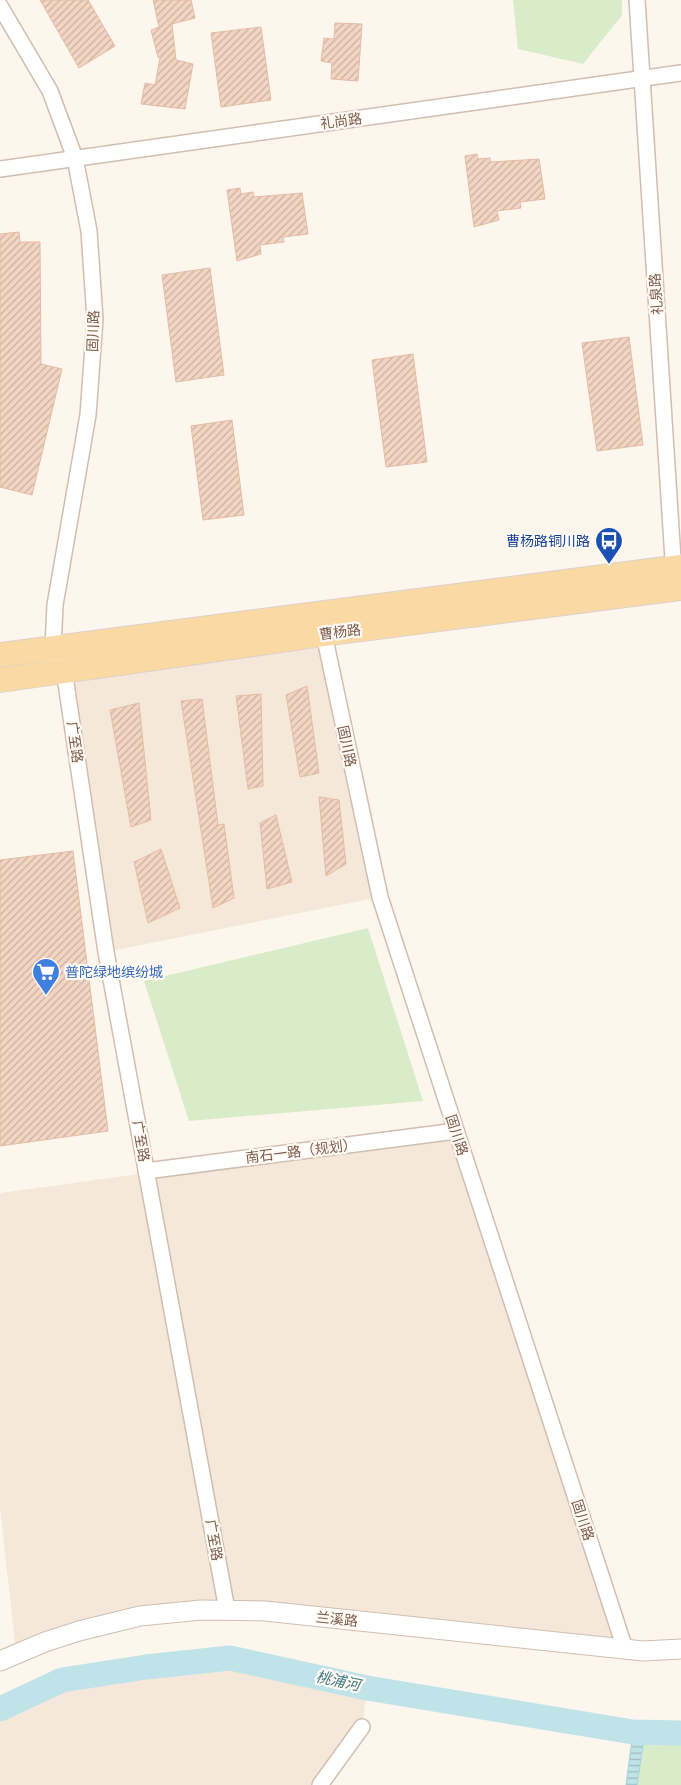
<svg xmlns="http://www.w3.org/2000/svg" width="681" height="1785" viewBox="0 0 681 1785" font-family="'Exo 2','Noto Sans SC',sans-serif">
<defs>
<pattern id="water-rules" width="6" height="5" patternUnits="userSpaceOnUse" patternTransform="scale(1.25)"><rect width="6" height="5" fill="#bfe3e8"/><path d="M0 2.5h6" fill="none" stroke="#a0bbbe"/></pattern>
<pattern id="building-hatch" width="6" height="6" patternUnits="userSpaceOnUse" patternTransform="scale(1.25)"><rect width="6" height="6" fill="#f3d5c3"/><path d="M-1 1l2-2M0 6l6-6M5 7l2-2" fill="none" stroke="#cab0a1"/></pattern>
</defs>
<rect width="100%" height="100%" fill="#fdf6ec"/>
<g fill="#f5e8da">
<polygon points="323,634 380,897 106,952 72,672"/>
<polygon points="456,1131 625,1649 201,1610 16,1651 0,1508 0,1193"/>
<polygon points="230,1658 367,1688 362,1727 318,1785 0,1785 0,1709 62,1680 146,1667"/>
</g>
<g fill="#d8ecc9">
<polygon points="513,0 622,0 622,15 583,64 518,49"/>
<polygon points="368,928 423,1101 189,1121 144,981"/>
<polygon points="645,1732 681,1733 681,1785 637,1785"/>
</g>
<polygon fill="url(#water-rules)" stroke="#a5d3da" points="633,1732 645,1732 637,1785 626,1785"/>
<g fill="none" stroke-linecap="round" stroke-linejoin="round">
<polyline stroke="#bfe3e8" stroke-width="25" points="0,1709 62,1680 146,1667 230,1658 367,1688 633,1732 681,1733"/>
</g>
<g fill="url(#building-hatch)" stroke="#e6bba3">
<polygon points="40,0 88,0 115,46 79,68"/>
<polygon points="153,0 191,0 195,18 172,24 176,60 193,64 185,109 141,104 145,83 155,85 160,58 158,57 151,30 159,27"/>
<polygon points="335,23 362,24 358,81 331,79 332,63 321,61 324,38 334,39"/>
<polygon points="261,27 271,100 221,107 211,33"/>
<polygon points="477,154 478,159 490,158 491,162 539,159 545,199 520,202 521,208 497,211 499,220 474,227 465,156"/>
<polygon points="240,188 241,194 253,192 254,197 302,193 308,234 283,237 284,242 260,245 261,254 237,261 227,190"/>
<polygon points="19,232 20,242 40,242 41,364 62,369 32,495 0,487 0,234"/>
<polygon points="210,268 224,375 176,382 162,275"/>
<polygon points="629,337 643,445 597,451 582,343"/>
<polygon points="413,354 427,462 386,467 372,360"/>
<polygon points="232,420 244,515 203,520 191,426"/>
<polygon points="307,686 319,773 300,777 286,695"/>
<polygon points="261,694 263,786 248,789 236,696"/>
<polygon points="202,699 218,825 224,824 234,898 213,908 181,701"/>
<polygon points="139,703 151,820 131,827 110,710"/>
<polygon points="319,797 339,800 346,864 326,876"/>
<polygon points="276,815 292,882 267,889 260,823"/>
<polygon points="161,849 180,908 148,923 134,862"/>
<polygon points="73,851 108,1131 0,1146 0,860"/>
</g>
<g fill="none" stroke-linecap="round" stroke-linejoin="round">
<defs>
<g id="minor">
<polyline points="637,0 674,575"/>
<polyline points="0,6 50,91 75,158 89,231 95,319 88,415 55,605 53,648 64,670 106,952 227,1610"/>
<polyline points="0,169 681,73"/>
<polyline points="322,625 380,897 625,1649"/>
<polyline points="146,1171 456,1131"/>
<polyline points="320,1785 362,1727"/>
</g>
<polyline id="tertiary" points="0,1661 45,1642 79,1631 140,1616 201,1610 265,1611 643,1651 681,1649"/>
<g id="primary">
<polyline points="0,655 681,567"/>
<polyline points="0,680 323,634 681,588"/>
</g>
</defs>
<use href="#minor" stroke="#d1beb0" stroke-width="18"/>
<use href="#tertiary" stroke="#d1beb0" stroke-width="21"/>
<use href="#primary" stroke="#dad1cd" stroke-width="26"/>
<use href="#minor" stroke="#fff" stroke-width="15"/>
<use href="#tertiary" stroke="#fff" stroke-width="19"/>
<use href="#primary" stroke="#fbd9a5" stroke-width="24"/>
</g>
<defs>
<symbol id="bus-pin" viewBox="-11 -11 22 30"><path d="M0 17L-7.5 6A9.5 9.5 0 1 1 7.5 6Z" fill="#1a4fb4" stroke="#fffaf3"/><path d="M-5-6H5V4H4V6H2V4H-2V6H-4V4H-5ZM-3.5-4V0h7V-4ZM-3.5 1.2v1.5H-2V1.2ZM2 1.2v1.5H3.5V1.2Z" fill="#fff"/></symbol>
<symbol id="supermarket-pin" viewBox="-11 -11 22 30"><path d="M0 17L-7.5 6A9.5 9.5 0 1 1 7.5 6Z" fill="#3f7fe0" stroke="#fffaf3"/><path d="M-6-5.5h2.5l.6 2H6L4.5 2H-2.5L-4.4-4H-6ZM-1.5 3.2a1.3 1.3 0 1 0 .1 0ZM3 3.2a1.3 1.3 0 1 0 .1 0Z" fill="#fff"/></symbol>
</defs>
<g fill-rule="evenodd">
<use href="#bus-pin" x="593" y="525" width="32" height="43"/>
<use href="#supermarket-pin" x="30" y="956" width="32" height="43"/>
</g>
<g text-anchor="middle" stroke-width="4.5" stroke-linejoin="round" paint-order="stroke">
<g font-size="14" fill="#7a5c4d" stroke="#fffaf3">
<text transform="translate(341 121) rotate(-8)" y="5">礼尚路</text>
<text transform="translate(656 294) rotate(-94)" y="5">礼泉路</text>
<text transform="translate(93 331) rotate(-88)" y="5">固川路</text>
<text transform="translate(340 632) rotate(-7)" y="5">曹杨路</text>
<text transform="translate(75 742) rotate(82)" y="5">广至路</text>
<text transform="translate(347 746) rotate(78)" y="5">固川路</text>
<text transform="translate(457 1135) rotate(72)" y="5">固川路</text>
<text transform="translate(141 1141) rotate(80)" y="5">广至路</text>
<text transform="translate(301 1151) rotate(-7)" y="5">南石一路（规划）</text>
<text transform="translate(583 1520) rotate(72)" y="5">固川路</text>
<text transform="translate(214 1540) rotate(80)" y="5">广至路</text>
<text transform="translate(337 1619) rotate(6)" y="5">兰溪路</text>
</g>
<g font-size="14" fill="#164399" stroke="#fffaf3" text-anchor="end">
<text x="590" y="546">曹杨路铜川路</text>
</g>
<g font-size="14" fill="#366cbe" stroke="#fffaf3" text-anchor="start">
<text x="65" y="977">普陀绿地缤纷城</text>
</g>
<g font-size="15" font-style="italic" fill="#437c86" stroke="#fffaf3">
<text transform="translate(338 1681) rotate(12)" y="5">桃浦河</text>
</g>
</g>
</svg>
